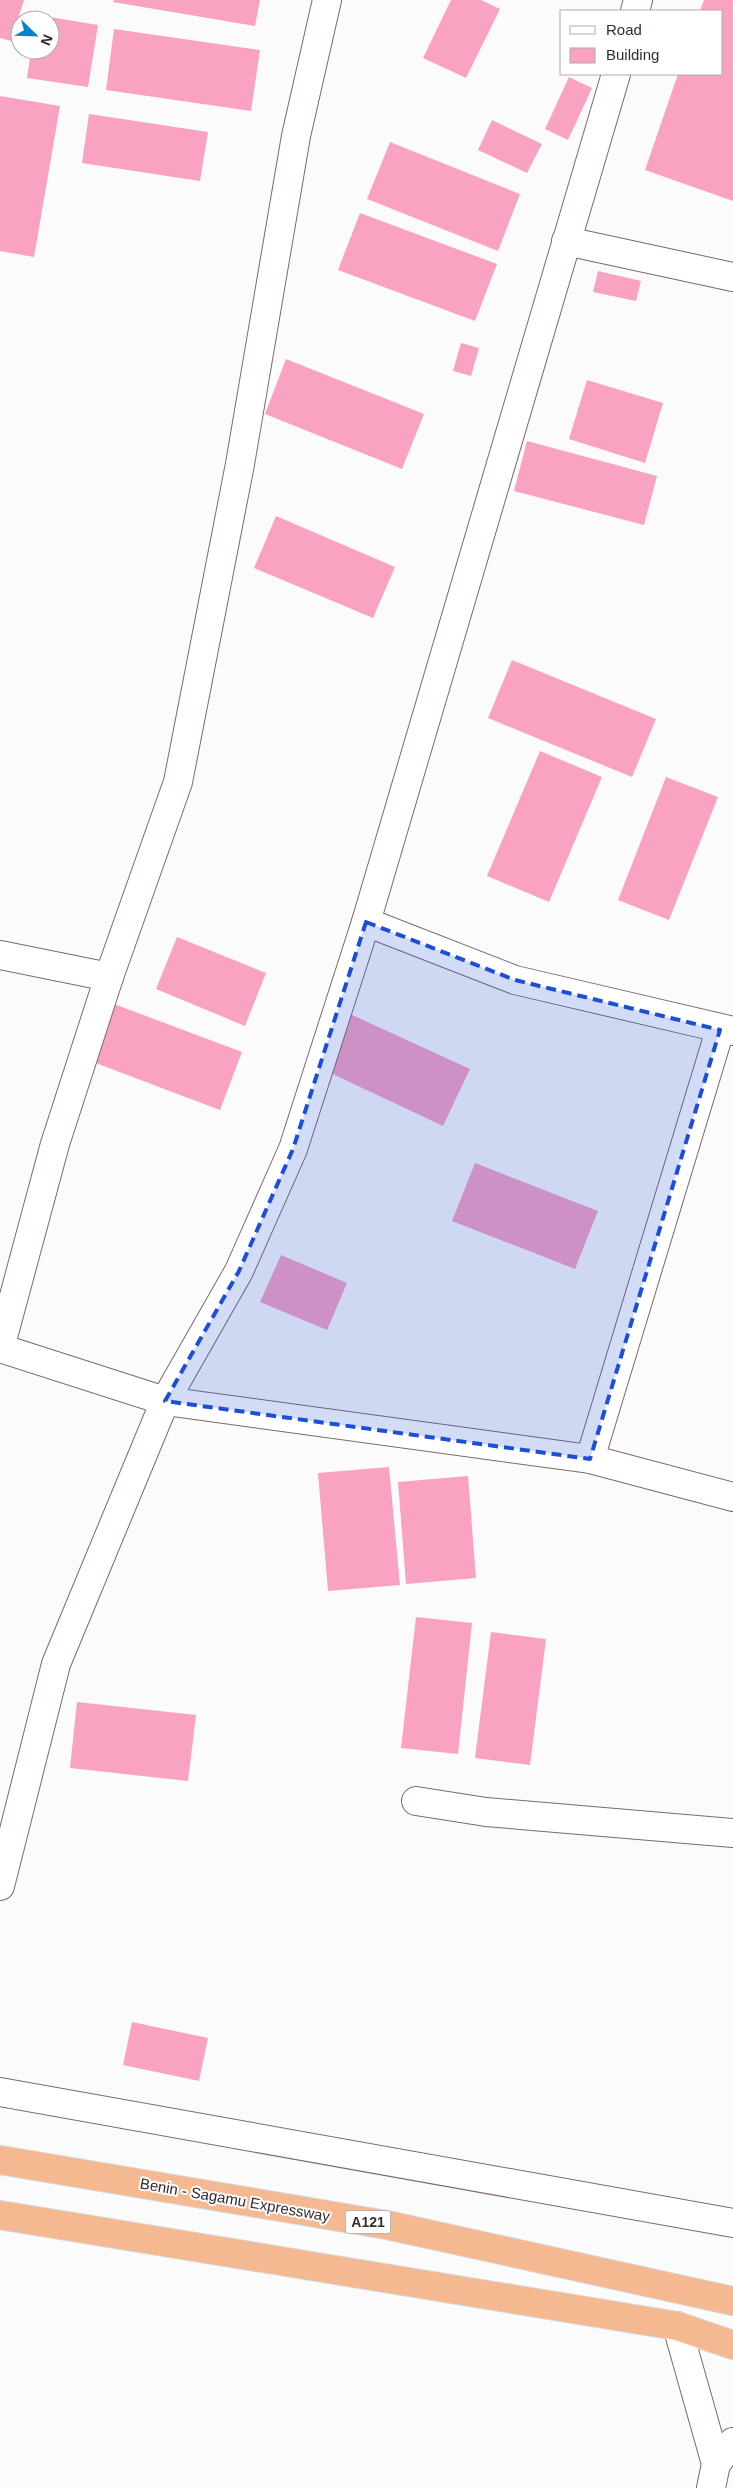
<svg xmlns="http://www.w3.org/2000/svg" width="733" height="2488" viewBox="0 0 733 2488" font-family="Arial,sans-serif">
<rect width="100%" height="100%" fill="#fbfbfb"/>
<g fill="#faa2c1">
<polygon points="0,0 24,0 11,41 0,38"/>
<polygon points="114,0 260,0 255,26 113,2"/>
<polygon points="451,0 481,0 500,9 466,78 423,58"/>
<polygon points="704,0 733,0 733,201 645,170 678,74 722,74 722,11 700,11"/>
<polygon points="37,15 98,25 88,87 27,78 31,50 50,50 50,20 36,20"/>
<polygon points="114,29 260,50 251,111 106,90"/>
<polygon points="569,77 592,88 568,140 545,129"/>
<polygon points="0,96 60,106 34,257 0,251"/>
<polygon points="89,114 208,132 200,181 82,163"/>
<polygon points="492,120 542,144 527,173 478,150"/>
<polygon points="390,142 520,194 498,251 367,199"/>
<polygon points="360,213 497,264 475,321 338,270"/>
<polygon points="598,271 641,281 636,301 593,292"/>
<polygon points="461,343 479,348 471,376 453,371"/>
<polygon points="286,359 424,414 402,469 265,414"/>
<polygon points="587,380 663,403 645,463 569,439"/>
<polygon points="527,441 657,476 644,525 514,491"/>
<polygon points="276,516 395,567 373,618 254,568"/>
<polygon points="512,660 656,719 632,777 488,718"/>
<polygon points="540,751 602,777 549,902 487,876"/>
<polygon points="666,777 718,797 669,920 618,900"/>
<polygon points="177,937 266,973 245,1026 156,989"/>
<polygon points="114,1004 242,1052 220,1110 93,1062"/>
<polygon points="350,1014 470,1069 443,1126 324,1070"/>
<polygon points="475,1163 598,1211 575,1269 452,1221"/>
<polygon points="281,1255 347,1283 327,1330 260,1302"/>
<polygon points="389,1467 400,1585 328,1591 318,1473"/>
<polygon points="468,1476 476,1578 406,1584 398,1482"/>
<polygon points="416,1617 472,1623 458,1754 401,1748"/>
<polygon points="491,1632 546,1639 530,1765 475,1758"/>
<polygon points="77,1702 196,1715 188,1781 70,1768"/>
<polygon points="132,2022 208,2038 199,2081 123,2065"/>
</g>
<g fill="none" stroke-linecap="round" stroke-linejoin="round">
<defs>
<g id="street">
<polyline points="635,11 638,0"/>
<polyline points="566,241 733,277"/>
<polyline points="366,922 515,980 733,1031"/>
<polyline points="0,955 109,977 55,1144 0,1348"/>
<polyline points="109,977 178,782 240,464 296,136 327,0"/>
<polyline points="0,1348 165,1401 590,1459 733,1497"/>
<polyline points="590,1459 720,1030"/>
<polyline points="416,1801 486,1812 733,1833"/>
<polyline points="0,1886 56,1664 165,1401 239,1271 293,1149 366,922 616,74"/>
<polyline points="0,2092 733,2223"/>
<polyline points="677,2326 716,2464"/>
<polyline points="711,2488 716,2464 733,2442"/>
</g>
<g id="highway">
<polyline points="0,2160 387,2225 733,2301"/>
<polyline points="0,2215 677,2326 733,2345"/>
</g>
</defs>
<use href="#street" stroke="#7f6967" stroke-width="30"/>
<use href="#highway" stroke="#d7d5d5" stroke-width="30"/>
<use href="#street" stroke="#fff" stroke-width="28"/>
<use href="#highway" stroke="#f5b992" stroke-width="28"/>
</g>
<path fill="#1d4ed8" fill-opacity="0.2" stroke="#1d4ed8" stroke-width="4" stroke-dasharray="10 6" stroke-linejoin="round" d="M366 922 515 980 720 1030 590 1459 165 1401 239 1271 293 1149Z"/>
<g text-anchor="middle" stroke-width="4" stroke-linejoin="round" paint-order="stroke">
<rect fill="#fff" stroke="#726b6b" stroke-width="1" x="345.5" y="2210.5" width="45" height="23" rx="4"/>
<g font-size="14" font-weight="bold" fill="#352c2b">
<text x="368" y="2227">A121</text>
</g>
<g font-size="15" fill="#352c2b" stroke="#fff">
<text transform="translate(235 2200) rotate(10)" y="5">Benin - Sagamu Expressway</text>
</g>
</g>
<rect x="560" y="10" width="162" height="65" fill="#ffffff" stroke="#aeabaa"/>
<rect x="570" y="26" width="25" height="8" fill="#ffffff" stroke="#aeabaa"/>
<text x="606" y="35" font-size="15" fill="#352c2b">Road</text>
<rect x="570" y="48" width="25" height="15" fill="#faa2c1" stroke="#aeabaa"/>
<text x="606" y="60" font-size="15" fill="#352c2b">Building</text>
<g transform="translate(35 35) rotate(113)"><circle r="24" fill="#ffffff" stroke="#aeabaa"/>
<path d="M0-4L9 19L0 12L-9 19Z" fill="#0085cc"/>
<text y="-8" font-size="14" font-weight="bold" text-anchor="middle" fill="#352c2b">N</text>
</g>
</svg>
